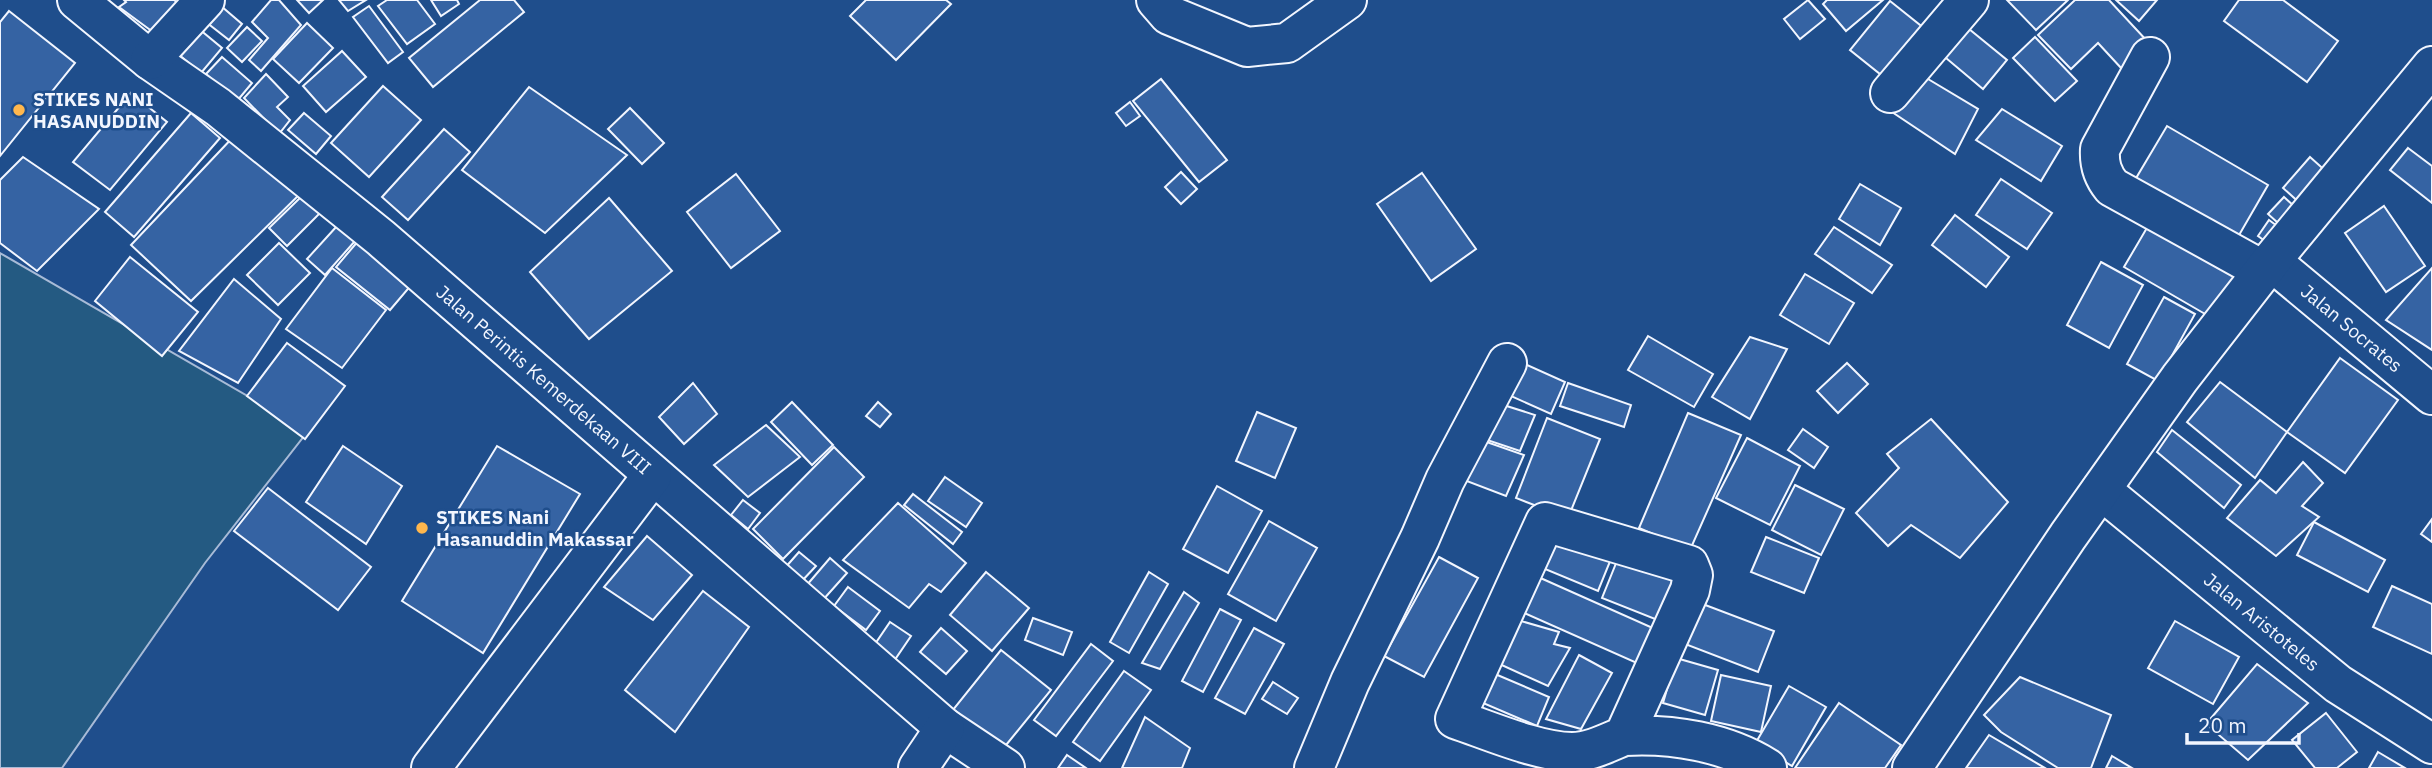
<svg xmlns="http://www.w3.org/2000/svg" width="2432" height="768" viewBox="0 0 2432 768" font-family="'IBM Plex Sans',sans-serif">
<rect width="100%" height="100%" fill="#1f4e8c"/>
<polygon fill="#245a82" stroke="#a8bbd7" stroke-width="2" points="0,253 308,431 205,563 62,768 0,768"/>
<g fill="#3563a3" stroke="#f2f6ff" stroke-width="2">
<polygon points="124,0 174,0 183,7 157,35 119,7 126,2"/>
<polygon points="214,0 242,24 229,40 197,15"/>
<polygon points="271,0 279,0 301,25 261,71 249,60 268,38 252,22"/>
<polygon points="297,0 323,0 309,13"/>
<polygon points="339,0 366,0 348,11"/>
<polygon points="387,0 417,0 435,24 407,44 378,6"/>
<polygon points="431,0 457,0 459,4 441,16"/>
<polygon points="480,0 514,0 524,12 433,87 409,58"/>
<polygon points="866,0 946,0 951,4 896,60 850,16"/>
<polygon points="1808,0 1825,19 1800,39 1784,19"/>
<polygon points="1827,0 1883,0 1846,31 1823,4"/>
<polygon points="2007,0 2068,0 2036,30"/>
<polygon points="2075,0 2109,0 2161,56 2134,82 2098,43 2071,69 2038,35"/>
<polygon points="2116,0 2157,0 2139,21"/>
<polygon points="2239,0 2283,0 2338,41 2307,82 2224,21"/>
<polygon points="1890,1 1930,33 1890,82 1850,50"/>
<polygon points="369,6 403,52 388,63 353,17"/>
<polygon points="9,11 75,63 0,156 0,22"/>
<polygon points="187,19 222,48 201,73 166,44"/>
<polygon points="1958,20 2007,60 1983,89 1934,48"/>
<polygon points="307,23 333,48 299,83 273,59"/>
<polygon points="247,27 262,41 242,62 227,48"/>
<polygon points="2035,37 2077,81 2055,101 2013,58"/>
<polygon points="342,51 366,77 326,112 303,86"/>
<polygon points="222,57 252,83 237,101 206,74"/>
<polygon points="1918,73 1978,109 1955,154 1892,112"/>
<polygon points="266,74 288,97 277,107 290,120 279,134 244,98"/>
<polygon points="1161,79 1227,160 1199,182 1133,101"/>
<polygon points="383,86 421,120 369,177 331,143"/>
<polygon points="529,87 627,155 545,233 462,170"/>
<polygon points="131,93 167,122 110,190 73,162"/>
<polygon points="1130,102 1140,116 1126,126 1116,113"/>
<polygon points="630,108 664,143 642,164 608,129"/>
<polygon points="2002,109 2062,146 2041,181 1976,140"/>
<polygon points="191,113 220,138 134,237 105,212"/>
<polygon points="304,113 331,136 316,154 288,130"/>
<polygon points="2167,126 2268,185 2231,249 2129,190"/>
<polygon points="444,129 470,152 408,220 382,197"/>
<polygon points="236,134 302,192 191,301 131,245"/>
<polygon points="2408,148 2432,166 2432,203 2390,170"/>
<polygon points="23,157 99,209 37,271 0,243 0,180"/>
<polygon points="2310,157 2329,174 2302,205 2283,188"/>
<polygon points="1181,172 1197,189 1181,204 1165,187"/>
<polygon points="1422,173 1476,249 1431,281 1377,204"/>
<polygon points="736,174 780,231 731,268 687,212"/>
<polygon points="2001,179 2052,213 2027,249 1976,215"/>
<polygon points="1860,184 1901,208 1880,245 1839,219"/>
<polygon points="303,195 320,213 287,246 269,228"/>
<polygon points="2284,197 2303,214 2287,231 2268,214"/>
<polygon points="609,198 672,271 589,339 530,272"/>
<polygon points="2384,206 2425,266 2386,292 2345,233"/>
<polygon points="1955,215 2009,257 1986,287 1932,245"/>
<polygon points="2269,220 2288,234 2276,249 2258,236"/>
<polygon points="337,226 355,241 325,275 307,259"/>
<polygon points="2148,226 2236,277 2212,318 2124,267"/>
<polygon points="1834,227 1892,265 1872,293 1815,254"/>
<polygon points="359,240 413,283 390,310 336,267"/>
<polygon points="279,243 310,273 278,305 247,275"/>
<polygon points="130,257 198,312 162,356 95,301"/>
<polygon points="2101,262 2143,285 2109,348 2067,325"/>
<polygon points="332,268 386,310 342,368 286,329"/>
<polygon points="2432,268 2432,350 2386,320"/>
<polygon points="1805,274 1854,303 1829,344 1780,315"/>
<polygon points="234,279 281,319 238,383 179,351"/>
<polygon points="2164,297 2195,314 2158,381 2127,364"/>
<polygon points="1648,336 1713,374 1694,407 1628,370"/>
<polygon points="1750,337 1787,349 1750,419 1712,397"/>
<polygon points="287,343 345,386 305,439 247,396"/>
<polygon points="2340,358 2398,400 2345,473 2287,432"/>
<polygon points="1516,360 1565,382 1551,414 1502,392"/>
<polygon points="1847,363 1868,384 1838,413 1817,391"/>
<polygon points="2220,382 2287,432 2255,478 2187,422"/>
<polygon points="693,383 717,414 684,444 659,417"/>
<polygon points="1568,383 1631,405 1624,427 1560,406"/>
<polygon points="792,402 833,445 812,465 771,422"/>
<polygon points="878,402 891,414 880,427 866,416"/>
<polygon points="1494,402 1535,415 1520,451 1481,438"/>
<polygon points="1257,412 1296,428 1275,478 1236,461"/>
<polygon points="1688,413 1741,435 1690,550 1639,528"/>
<polygon points="1547,418 1600,439 1568,518 1516,498"/>
<polygon points="1931,419 2008,502 1960,558 1911,525 1888,546 1856,513 1899,468 1887,454"/>
<polygon points="766,425 800,457 748,497 714,465"/>
<polygon points="1803,429 1828,447 1814,468 1788,450"/>
<polygon points="2172,430 2241,485 2224,508 2157,452"/>
<polygon points="1747,438 1800,466 1770,525 1716,498"/>
<polygon points="1481,440 1524,455 1506,496 1464,480"/>
<polygon points="343,446 402,486 366,544 306,502"/>
<polygon points="497,446 580,494 483,653 402,601"/>
<polygon points="834,447 864,477 783,559 753,529"/>
<polygon points="2303,462 2323,483 2302,506 2319,517 2276,556 2227,518 2260,480 2276,493"/>
<polygon points="945,477 982,503 966,527 928,501"/>
<polygon points="1795,485 1844,509 1821,555 1772,530"/>
<polygon points="1217,486 1262,511 1228,573 1183,549"/>
<polygon points="268,488 371,567 338,610 234,531"/>
<polygon points="913,494 962,532 953,544 904,505"/>
<polygon points="743,500 760,513 748,529 731,515"/>
<polygon points="898,503 966,563 941,592 929,584 909,608 843,560"/>
<polygon points="2432,519 2432,542 2421,534"/>
<polygon points="1269,521 1317,548 1276,621 1228,594"/>
<polygon points="2314,522 2385,560 2368,592 2297,555"/>
<polygon points="1560,533 1613,554 1598,591 1545,569"/>
<polygon points="647,536 692,575 653,620 604,587"/>
<polygon points="1766,537 1819,558 1804,593 1751,572"/>
<polygon points="1621,551 1678,574 1660,621 1602,598"/>
<polygon points="799,552 816,566 800,583 784,569"/>
<polygon points="1439,557 1478,578 1424,677 1384,656"/>
<polygon points="830,558 847,573 822,601 806,586"/>
<polygon points="986,572 1029,608 992,651 950,615"/>
<polygon points="1149,572 1168,584 1129,653 1110,642"/>
<polygon points="1527,572 1655,629 1639,664 1511,607"/>
<polygon points="2392,586 2432,604 2432,654 2373,627"/>
<polygon points="848,587 880,611 866,630 834,606"/>
<polygon points="703,591 749,627 675,732 625,690"/>
<polygon points="1184,592 1199,603 1160,669 1142,663"/>
<polygon points="1700,603 1774,631 1758,672 1685,644"/>
<polygon points="1220,609 1241,620 1203,692 1182,681"/>
<polygon points="1033,618 1072,632 1063,655 1025,640"/>
<polygon points="1514,619 1559,632 1554,644 1570,648 1548,686 1495,662"/>
<polygon points="2175,621 2239,657 2213,704 2148,668"/>
<polygon points="890,622 911,636 894,661 873,647"/>
<polygon points="941,628 967,651 946,674 920,652"/>
<polygon points="1254,628 1284,644 1245,714 1215,698"/>
<polygon points="1091,644 1113,661 1056,736 1034,720"/>
<polygon points="1001,650 1051,690 1002,750 952,711"/>
<polygon points="1579,655 1612,673 1581,729 1546,719"/>
<polygon points="1676,658 1718,670 1705,715 1663,703"/>
<polygon points="2257,664 2308,703 2248,760 2206,724"/>
<polygon points="1124,671 1151,690 1100,761 1073,742"/>
<polygon points="1488,671 1549,697 1537,726 1476,700"/>
<polygon points="1721,675 1771,686 1761,732 1711,721"/>
<polygon points="2020,677 2111,715 2091,768 2058,768 2001,732 1984,715"/>
<polygon points="1273,682 1298,698 1287,714 1262,699"/>
<polygon points="1789,686 1826,707 1792,766 1755,744"/>
<polygon points="1839,703 1901,745 1885,768 1795,768"/>
<polygon points="2326,713 2357,752 2337,768 2315,768 2292,740"/>
<polygon points="1145,717 1190,748 1182,768 1122,768"/>
<polygon points="1989,735 2045,768 1966,768"/>
<polygon points="2378,752 2405,768 2369,768"/>
<polygon points="1067,755 1086,768 1058,768"/>
<polygon points="2112,756 2132,768 2106,768"/>
</g>
<g fill="none" stroke-linecap="round" stroke-linejoin="round">
<defs>
<g id="minor">
<path id="s1" d="M77 0 150 60 218 107 381 238 945 728 1005 768"/>
<polyline points="1156,0 1169,15 1247,47 1287,43 1347,0"/>
<path d="M2150 57 2100 149C2099 164 2102 175 2112 187L2264 271"/>
<polyline points="150,60 205,0"/>
<polyline points="1890,93 1969,0"/>
<path id="s2" d="M2271 261 2432 395"/>
<path id="s3" d="M2101 490 2338 684 2432 744"/>
<path d="M1624 736C1607 743 1590 752 1572 752 1538 752 1488 730 1455 719L1545 522 1689 565 1693 575 1690 590 1624 736C1671 733 1726 742 1767 768"/>
<polyline points="431,768 652,476"/>
<polyline points="918,768 945,728"/>
<polyline points="1314,768 1350,682 1420,538 1445,480 1507,363"/>
<polyline points="1912,768 2068,536 2180,378 2271,261 2432,66"/>
</g>
</defs>
<use href="#minor" stroke="#f2f6ff" stroke-width="42"/>
<use href="#minor" stroke="#1f4e8c" stroke-width="38"/>
</g>
<g fill="#ffb74d" stroke="#1f4e8c" stroke-width="2.5">
<circle cx="19" cy="110" r="7"/>
<circle cx="422" cy="528" r="7"/>
</g>
<g text-anchor="middle" stroke-width="5" stroke-linejoin="round" paint-order="stroke">
<g font-size="19" font-weight="bold" fill="#f2f6ff" stroke="#1f4e8c" text-anchor="start">
<text x="33" y="106">STIKES NANI<tspan x="33" dy="22">HASANUDDIN</tspan></text>
<text x="436" y="524">STIKES Nani<tspan x="436" dy="22">Hasanuddin Makassar</tspan></text>
</g>
<g font-size="19" fill="#f2f6ff" stroke="#1f4e8c">
<text dy="7" stroke="none"><textPath href="#s2" startOffset="105">Jalan Socrates</textPath></text>
<text dy="7" stroke="none"><textPath href="#s1" startOffset="602">Jalan Perintis Kemerdekaan VIII</textPath></text>
<text dy="7" stroke="none"><textPath href="#s3" startOffset="208">Jalan Aristoteles</textPath></text>
</g>
</g>
<path d="M2187 733v10h112v-10" fill="none" stroke="#f2f6ff" stroke-width="3.5"/>
<text x="2198" y="733" font-size="21" fill="#f2f6ff" stroke="#1f4e8c" stroke-width="5" paint-order="stroke">20 m</text>
</svg>
